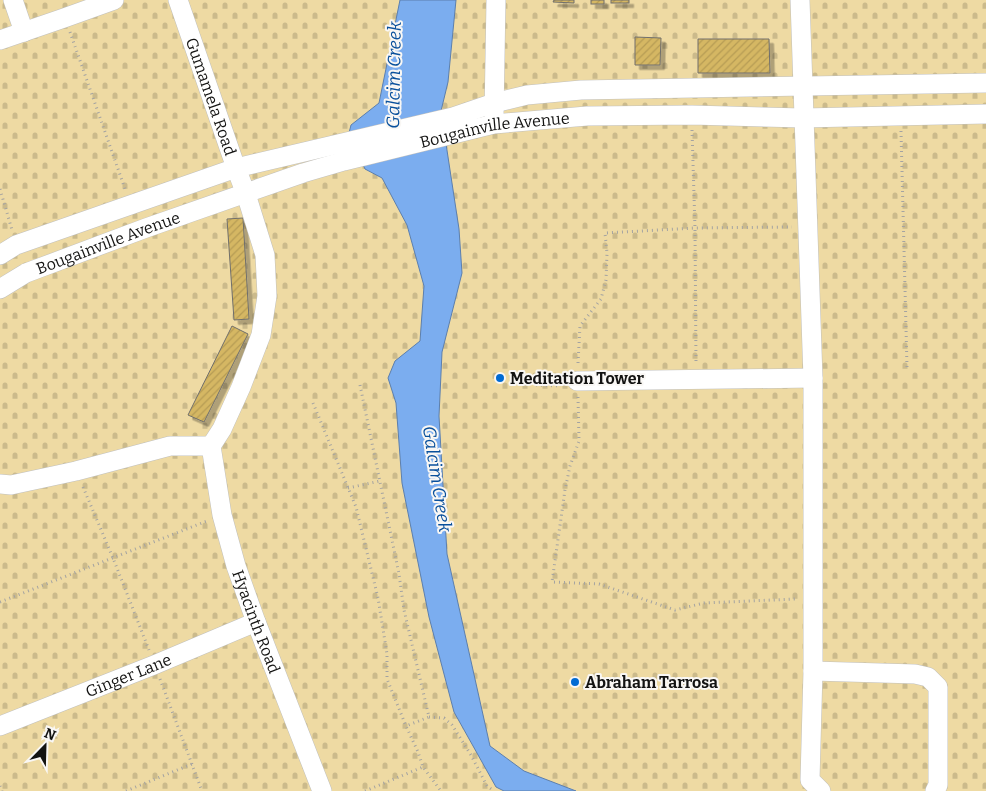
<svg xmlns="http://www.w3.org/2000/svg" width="986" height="791" viewBox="0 0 986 791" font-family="Bitter,serif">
<defs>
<pattern id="cemetery-stones" width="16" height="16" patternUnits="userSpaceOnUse" patternTransform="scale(1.25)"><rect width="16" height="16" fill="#eedaa3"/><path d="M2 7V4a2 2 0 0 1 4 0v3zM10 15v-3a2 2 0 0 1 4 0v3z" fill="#cbba8b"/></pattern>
<pattern id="building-hatch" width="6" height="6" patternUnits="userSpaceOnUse" patternTransform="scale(1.25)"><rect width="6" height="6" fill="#d5b763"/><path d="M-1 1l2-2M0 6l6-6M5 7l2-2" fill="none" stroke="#b69c55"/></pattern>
<filter id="shadow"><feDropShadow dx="4.5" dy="4.5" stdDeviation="0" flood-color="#0004"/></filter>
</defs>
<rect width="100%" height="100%" fill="#ebeae7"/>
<rect fill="url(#cemetery-stones)" x="0" y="0" width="986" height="791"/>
<polygon fill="#7badef" stroke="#5c7fad" points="400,0 456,0 448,82 441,111 459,229 462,273 442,352 439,416 447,554 490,746 524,771 576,791 504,791 496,787 454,712 429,617 405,498 402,483 396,403 388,378 395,361 420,341 424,286 407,225 382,178 365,169 349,133 351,125 379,103"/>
<g fill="url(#building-hatch)" stroke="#706f6c" filter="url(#shadow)">
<polygon points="554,0 574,0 574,3 553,2"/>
<rect x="591" y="0" width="13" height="4"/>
<rect x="611" y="0" width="18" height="3"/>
<polygon points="635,37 661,38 660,65 635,65"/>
<polygon points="698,39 769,39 770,73 698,73"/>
<polygon points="243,218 249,319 234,320 227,219"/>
<polygon points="232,326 248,334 204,422 188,415"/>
</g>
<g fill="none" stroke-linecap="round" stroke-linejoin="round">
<defs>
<g id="minor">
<polyline points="13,0 24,32"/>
<path id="s1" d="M178 0 236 168 246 194 265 255 267 296 261 335 241 387 222 429 211 446 222 515 236 566 256 622 322 791"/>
<polyline points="800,0 813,378 813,671 810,780 821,791"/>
<polyline points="0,40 64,18 114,0"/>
<polyline points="494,115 496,0"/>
<polyline points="0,255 16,245 236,168 453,117 494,103 527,95 581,90 986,83"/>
<path id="s2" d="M0 289 26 273 146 228 303 173 344 161 494 124 587 116 692 115 803 118 986 114"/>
<polyline points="577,381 813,378"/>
<polyline points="0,484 11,485 76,471 170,446 211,446"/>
<polyline points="813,671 915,674 928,677 938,687 938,785 935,791"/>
<path id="s3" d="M0 726 154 665 256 622"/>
</g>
</defs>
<use href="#minor" stroke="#c1c0bd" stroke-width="20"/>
<g stroke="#a4a3a1" stroke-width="3" stroke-dasharray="1 4" stroke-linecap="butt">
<polyline points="70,32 125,189"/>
<polyline points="692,130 695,228 696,364"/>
<polyline points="901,131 907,367"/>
<polyline points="0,189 12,230"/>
<polyline points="578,363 580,326 601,299 606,280 607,253 605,233 695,228 792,227"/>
<polyline points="360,385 399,574 404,610 429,717 406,726"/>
<polyline points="536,385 561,386"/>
<polyline points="578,397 579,441 570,466 565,490 552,582 599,584 675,610 704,603 795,599"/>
<polyline points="313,403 356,507 378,598 387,654 387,679 406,726 418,752 423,767 441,791"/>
<polyline points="83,487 113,558 149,650"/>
<polyline points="348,488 380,481"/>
<polyline points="0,602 207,521"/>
<polyline points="160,679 202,791"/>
<polyline points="429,717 444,718 452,725 471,755 487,786 494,791"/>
<polyline points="0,786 2,791"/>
<polyline points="126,791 192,764"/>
<polyline points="365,791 423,767"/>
</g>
<use href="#minor" stroke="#fff" stroke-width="19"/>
</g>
<g fill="#016bd3" stroke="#f9f7f4" stroke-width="2">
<circle cx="500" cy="378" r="5"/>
<circle cx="575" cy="682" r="5"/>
</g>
<g text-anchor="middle" stroke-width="4" stroke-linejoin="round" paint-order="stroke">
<g font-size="16" fill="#131312" stroke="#f9f7f4">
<text dy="6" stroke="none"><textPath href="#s1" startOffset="102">Gumamela Road</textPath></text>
<text dy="6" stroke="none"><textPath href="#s2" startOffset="522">Bougainville Avenue</textPath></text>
<text dy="6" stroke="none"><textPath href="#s2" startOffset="118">Bougainville Avenue</textPath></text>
<text dy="6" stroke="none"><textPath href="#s1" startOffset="654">Hyacinth Road</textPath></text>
<text dy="6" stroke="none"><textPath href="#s3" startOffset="138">Ginger Lane</textPath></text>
</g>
<g font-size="16" font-weight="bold" fill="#131312" stroke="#f9f7f4" text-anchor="start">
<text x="510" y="384">Meditation Tower</text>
<text x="585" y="688">Abraham Tarrosa</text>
</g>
<g font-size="18" font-style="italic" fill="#09509c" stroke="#f9f7f4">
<text transform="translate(394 75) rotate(-89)" y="6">Galcim Creek</text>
<text transform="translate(437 479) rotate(81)" y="6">Galcim Creek</text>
</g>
</g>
<g transform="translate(45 746) rotate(23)" stroke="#f9f7f4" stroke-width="4" paint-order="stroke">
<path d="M0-4L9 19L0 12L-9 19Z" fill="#131312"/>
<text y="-8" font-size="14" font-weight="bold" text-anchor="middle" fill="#131312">N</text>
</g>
</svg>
